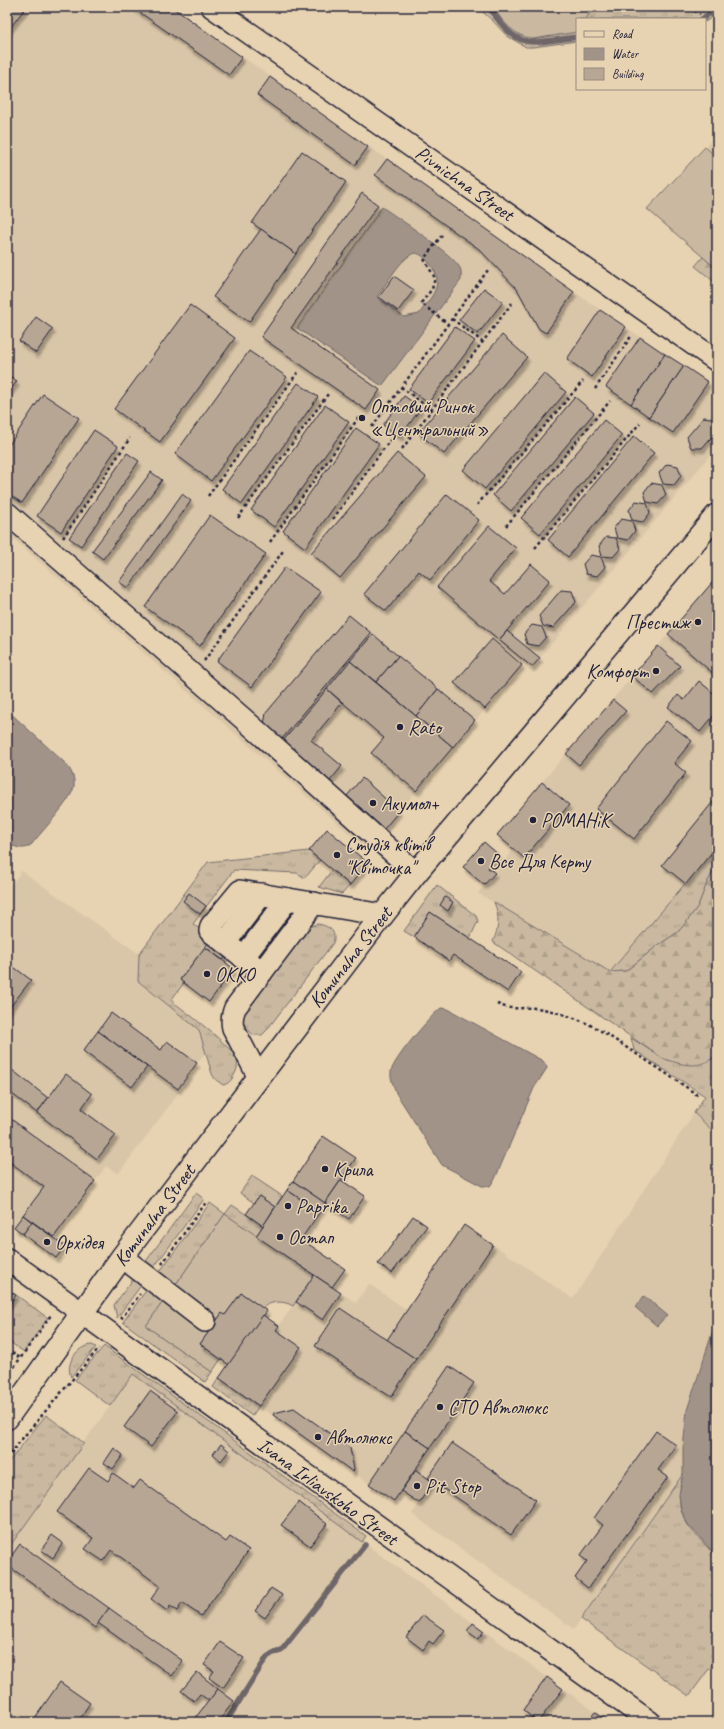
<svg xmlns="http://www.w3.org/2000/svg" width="724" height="1729" viewBox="0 0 724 1729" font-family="Caveat,sans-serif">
<defs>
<pattern id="grass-tufts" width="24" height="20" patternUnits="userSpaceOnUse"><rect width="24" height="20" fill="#cab9a0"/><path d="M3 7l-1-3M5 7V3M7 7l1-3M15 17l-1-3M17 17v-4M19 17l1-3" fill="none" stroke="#ad9f8b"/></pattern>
<pattern id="forest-firs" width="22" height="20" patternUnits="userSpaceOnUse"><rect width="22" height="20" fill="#cab9a0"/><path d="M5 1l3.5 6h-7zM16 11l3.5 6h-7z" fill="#ad9f8b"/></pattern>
<filter id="shadow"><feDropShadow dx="2.5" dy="4.5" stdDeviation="1" flood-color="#0004"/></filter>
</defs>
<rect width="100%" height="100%" fill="#e7d2b1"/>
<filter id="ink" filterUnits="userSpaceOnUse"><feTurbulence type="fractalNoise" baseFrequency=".025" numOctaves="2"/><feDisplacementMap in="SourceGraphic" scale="8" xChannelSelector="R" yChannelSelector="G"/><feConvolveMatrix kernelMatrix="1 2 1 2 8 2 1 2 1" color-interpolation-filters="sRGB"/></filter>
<g filter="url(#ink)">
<g fill="#d9c5a8">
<polygon points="7,7 172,7 574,292 717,389 717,447 532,667 525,662 367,849 7,533"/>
<polygon points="717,134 717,157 705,147"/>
<polygon points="717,577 717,846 610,972 478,893 514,849 497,835"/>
<polygon points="22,871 139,954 138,981 213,1042 178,1089 180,1091 118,1174 106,1166 54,1237 32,1222 23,1234 7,1222 7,889"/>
<polygon points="694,1113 717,1135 717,1318 687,1410 683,1448 683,1474 574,1629 412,1514 433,1482 416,1470 394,1501 259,1406 301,1348 276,1330 314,1275 356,1303 369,1284 407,1310 464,1225 573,1299"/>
<polygon points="133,1374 547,1677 609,1722 7,1722 7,1550"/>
</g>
<g fill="url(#grass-tufts)" stroke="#766e6e">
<polygon points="477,7 493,7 501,20 533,39 577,32 577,41 533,47 526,47 507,36 492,20"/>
<polygon points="593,7 695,7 705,14 712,7 717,7 717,14 705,22 705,19 586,19"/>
<polygon points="717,846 717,865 707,883 698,906 688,920 678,932 657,946 626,971 610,972"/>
<path d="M309 851 320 860 305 878 297 873 234 870 193 924 201 930 205 947 180 979 184 983 171 1000C183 1010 235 1048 237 1060 238 1065 237 1071 234 1075 232 1080 228 1084 223 1085L215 1079 212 1074 199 1030 138 981 139 954 208 862Z"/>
<polygon points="332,870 350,885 342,894 319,887"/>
<polygon points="437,885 476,916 478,921 470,938 430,912 414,937 404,931"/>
<path d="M318 924C329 926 337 931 333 943L266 1031 262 1035H254C246 1029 241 1023 242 1012L306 928Z"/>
<polygon points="631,1038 662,1058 712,1059 717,1054 717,1135 694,1113 705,1096 634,1050"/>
<polygon points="252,1176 282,1196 275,1207 259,1196 254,1203 240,1193"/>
<polygon points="196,1193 204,1199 152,1270 144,1264"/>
<polygon points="210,1203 225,1214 232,1205 263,1226 256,1236 225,1214 174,1287 158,1274"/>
<polygon points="134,1278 142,1284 117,1318 114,1305"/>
<polygon points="148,1288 164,1300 146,1326 212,1372 205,1382 123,1322"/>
<polygon points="16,1295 48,1318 24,1352 7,1340 7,1307"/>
<path d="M92 1345 96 1347 71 1377C65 1363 77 1346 92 1345Z"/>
<polygon points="104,1346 366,1536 362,1542 133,1374 110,1406 75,1380"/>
<polygon points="219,1378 259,1406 252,1416 213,1387"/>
<polygon points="46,1415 84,1443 7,1550 7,1464"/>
<path d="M683 1474C672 1517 689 1528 717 1557V1658L689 1696 581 1619Z"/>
</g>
<g fill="url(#forest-firs)" stroke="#766e6e">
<polygon points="703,257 717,269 717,284 695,266"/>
<path d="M717 865V1054C701 1071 681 1065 662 1058L493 942C499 927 500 917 494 902L610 972 626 971 657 946 678 932 688 920 698 906 707 883Z"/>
</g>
<g fill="#cab9a0" stroke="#766e6e">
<path d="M493 7H593L586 19H577V32L533 39C514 36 503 22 493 7Z"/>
<polygon points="705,147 717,157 717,269 647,209"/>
<path d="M225 1214 314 1275 293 1306C283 1300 271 1301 262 1308L241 1293 225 1315 218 1319 174 1287Z"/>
<polygon points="164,1300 208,1333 200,1344 221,1359 212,1372 146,1326"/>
</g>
<g fill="#a19387" stroke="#6e6669" fill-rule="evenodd">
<path d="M382 207C398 218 453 254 460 268 462 272 461 276 461 280L382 386 297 328ZM415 253C422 254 426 259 430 264 446 284 431 297 419 314L404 317 377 297C386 285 401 257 415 253Z"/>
<path d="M7 710 65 763C71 770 75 777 74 786 73 799 41 832 32 844 22 852 18 846 7 845Z"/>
<path d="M441 1008 448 1009 543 1061 546 1065 547 1068 534 1088 495 1179 490 1186H482L442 1165 396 1093C394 1086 390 1079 391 1072 392 1061 431 1015 441 1008Z"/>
<polygon points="644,1296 667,1315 657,1326 635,1307"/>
<polygon points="717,1318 717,1557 687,1523 681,1510 679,1495 683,1474 683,1448 687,1410"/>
</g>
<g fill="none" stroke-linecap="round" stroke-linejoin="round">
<g stroke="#6e6669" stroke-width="5.5">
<path d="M489 7C518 52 530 43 577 37"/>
<polyline points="702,19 717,8"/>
<polyline points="226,1722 267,1657 273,1653 281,1651 365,1545"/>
</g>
</g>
<g fill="#b7a693" stroke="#22223b" filter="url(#shadow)">
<polygon points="7,7 26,7 7,32"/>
<polygon points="132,7 172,7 242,57 229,75"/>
<polygon points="270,77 368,147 355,165 257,95"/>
<polygon points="302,151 346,182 296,254 252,223"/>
<polygon points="387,159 574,292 546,333 539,329 517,289 479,249 375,175"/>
<polygon points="362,193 378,205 291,328 380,390 366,410 261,337"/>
<polygon points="261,229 296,254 249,322 213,297"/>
<polygon points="394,276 414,290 398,311 379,297"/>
<polygon points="484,288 503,302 478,334 459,320"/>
<polygon points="190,305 235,338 160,442 114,409"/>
<polygon points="600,310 626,327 592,377 567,359"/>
<polygon points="36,317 53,329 36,353 19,341"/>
<polygon points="455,327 475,341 428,403 409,389"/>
<polygon points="502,335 527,357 444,454 418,433"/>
<polygon points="640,337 665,354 631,404 606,387"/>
<polygon points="249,351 287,377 211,481 175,454"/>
<polygon points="665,354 684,366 649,417 631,404"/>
<polygon points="684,366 708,382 673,433 649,417"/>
<polygon points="544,373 566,392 485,489 463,470"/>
<polygon points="7,374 17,381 7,395"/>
<polygon points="298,383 318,397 242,504 222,489"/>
<polygon points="43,394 79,418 22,503 7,493 7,448"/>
<polygon points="404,396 421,408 400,437 383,425"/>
<polygon points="575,397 594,413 511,511 493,495"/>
<polygon points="325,405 349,422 274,527 251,510"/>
<polygon points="704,417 717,419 717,431 702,448 691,448 687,437"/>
<polygon points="604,420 622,435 540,534 521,518"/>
<polygon points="356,428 379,444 305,548 283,531"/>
<polygon points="94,430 118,446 61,532 37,516"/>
<polygon points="634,436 654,453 568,557 548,540"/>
<polygon points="127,453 139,461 81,546 69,538"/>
<polygon points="397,453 426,477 340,578 311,553"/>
<polygon points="667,464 678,466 681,476 674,485 663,484 659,473"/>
<polygon points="151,472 162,480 103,559 92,551"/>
<polygon points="651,483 662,485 666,495 658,504 647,502 644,492"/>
<polygon points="182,494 191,501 128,588 119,582"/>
<polygon points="447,494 479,520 430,580 419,571 386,611 364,594"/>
<polygon points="636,501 647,503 650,513 643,522 632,520 629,510"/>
<polygon points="210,515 266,554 200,646 145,607"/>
<polygon points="621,519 632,521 635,531 628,540 617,538 614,528"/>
<polygon points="489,526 516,548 489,581 505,594 531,564 550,580 499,640 437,587"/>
<polygon points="606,537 616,538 620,549 613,557 602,556 599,546"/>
<polygon points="591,555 601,557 605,567 597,576 586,574 583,564"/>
<polygon points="285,567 321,592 252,687 217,661"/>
<polygon points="717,577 717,675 716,676 668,634"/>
<polygon points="561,590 572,591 576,602 553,628 543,626 539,616"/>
<polygon points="349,615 371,633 281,740 264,725 266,713"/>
<polygon points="532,625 542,627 546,637 538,646 527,644 524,634"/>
<polygon points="507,631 540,658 532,667 499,640"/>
<polygon points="373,634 398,656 376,682 350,661"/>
<polygon points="492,639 522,665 485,709 454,683"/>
<polygon points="658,646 680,666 653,694 632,676"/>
<polygon points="398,656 438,689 416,716 376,682"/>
<polygon points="350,661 453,747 416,791 371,753 384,738 327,689"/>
<polygon points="699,681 717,696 717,712 700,732 668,707 678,695 684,700"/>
<polygon points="327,689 342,703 311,740 342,766 330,781 283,741"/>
<polygon points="438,689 475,720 453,747 416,716"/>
<polygon points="613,700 626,711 579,765 566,754"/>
<polygon points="666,721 692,741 674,763 686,773 634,839 596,809"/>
<polygon points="362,778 399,811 384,829 347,796"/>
<polygon points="542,782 569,805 524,858 497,835"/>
<polygon points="716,798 717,846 686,884 662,865"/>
<polygon points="327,829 368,863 350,885 309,851"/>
<polygon points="484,842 499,855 488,868 495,873 484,885 463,867"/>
<polygon points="189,893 206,906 200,914 183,901"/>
<polygon points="445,897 453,902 448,911 440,905"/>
<polygon points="430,912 521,972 508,992 453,955 449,961 414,937"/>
<polygon points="221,926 239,939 223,960 205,947"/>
<polygon points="205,947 234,969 209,1002 180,980"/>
<polygon points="7,962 31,980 7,1011"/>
<polygon points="111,1013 161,1050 167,1041 197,1063 178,1089 98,1031"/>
<polygon points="98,1031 147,1067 132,1087 83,1051"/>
<polygon points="7,1066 48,1098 37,1113 7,1090"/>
<polygon points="66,1074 92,1094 81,1109 116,1135 97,1159 37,1113"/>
<polygon points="7,1116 95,1181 54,1237 23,1215 44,1187 7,1160"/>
<polygon points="323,1136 356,1158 325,1203 293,1181"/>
<polygon points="341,1180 365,1196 349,1219 325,1203"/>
<polygon points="293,1181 325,1203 320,1212 287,1190"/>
<polygon points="287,1190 320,1212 301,1239 345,1269 332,1287 256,1236"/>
<polygon points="259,1196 275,1207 263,1226 246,1214"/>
<polygon points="23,1215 32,1222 23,1234 14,1227"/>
<polygon points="413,1216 427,1226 392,1273 378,1264"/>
<polygon points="32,1222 65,1246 56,1258 23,1234"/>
<polygon points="464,1225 493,1245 416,1359 387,1340"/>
<polygon points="314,1275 341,1293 323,1320 296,1302"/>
<polygon points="7,1289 16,1295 7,1307"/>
<polygon points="241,1293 267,1311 229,1365 200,1344 222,1313 225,1315"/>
<polygon points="340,1308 416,1359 391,1397 315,1346"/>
<polygon points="263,1315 279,1326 276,1330 301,1347 259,1406 219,1378"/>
<polygon points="449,1366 474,1383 430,1448 405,1431"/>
<polygon points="150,1391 178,1411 151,1447 124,1427"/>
<polygon points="294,1408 350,1448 354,1469 353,1472 273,1415 274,1413"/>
<polygon points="405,1431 430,1448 394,1501 369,1484"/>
<polygon points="656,1431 676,1445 658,1470 668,1477 588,1588 575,1578 587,1561 580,1556 603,1525 594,1518"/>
<polygon points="452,1443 536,1500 511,1535 428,1478"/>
<polygon points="221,1444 229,1451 221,1461 213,1454"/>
<polygon points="114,1448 123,1455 113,1469 104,1463"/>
<polygon points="89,1468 108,1481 113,1473 134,1488 140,1480 226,1542 230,1537 249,1550 201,1616 182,1603 177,1611 170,1606 167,1611 151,1599 160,1586 111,1550 103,1561 85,1549 93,1538 57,1512"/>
<polygon points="416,1470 433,1482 419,1503 401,1491"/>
<polygon points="299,1502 327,1524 310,1546 281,1525"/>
<polygon points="52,1535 63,1543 53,1558 41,1550"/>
<polygon points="20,1544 109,1608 95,1628 7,1565 7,1562"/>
<polygon points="271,1588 282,1595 265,1618 255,1611"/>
<polygon points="109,1608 183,1661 172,1676 98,1623"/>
<polygon points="423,1615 444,1630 433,1644 429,1641 423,1650 406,1637"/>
<polygon points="473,1623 484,1631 478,1639 467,1631"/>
<polygon points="220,1642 244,1658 223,1688 209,1678 214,1671 204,1665"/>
<polygon points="197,1672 218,1689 209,1701 200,1694 194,1701 181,1691"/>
<polygon points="547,1677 563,1689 538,1722 523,1710"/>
<polygon points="60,1682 90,1703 77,1722 32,1722"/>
<polygon points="218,1689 234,1701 218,1722 192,1722"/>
<polygon points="595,1712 609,1722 587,1722"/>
</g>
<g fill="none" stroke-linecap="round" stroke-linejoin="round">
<defs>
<g id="minor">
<polyline points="212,7 717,361"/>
<polyline points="7,513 247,722 416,873"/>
<polyline points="225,943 262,894"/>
<polyline points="243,958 288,899"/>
<polyline points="262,972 210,931 211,926 240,891 383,915"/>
<path d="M258 1076 233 1028C231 1020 232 1015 235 1008L314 903"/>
<polyline points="122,1257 205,1321"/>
<polyline points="7,1259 650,1722"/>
</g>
<polyline id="major" points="7,1418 122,1257 374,926 416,873 717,515"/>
</defs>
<use href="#minor" stroke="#22223b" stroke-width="24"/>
<use href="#major" stroke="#22223b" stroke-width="25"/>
<g stroke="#22223b" stroke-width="2.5" stroke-dasharray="3 3" stroke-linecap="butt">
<polyline points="689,7 700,14"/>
<polyline points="442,235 424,259 435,278 432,289 421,303 448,324"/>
<polyline points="452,319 483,342"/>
<polyline points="401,387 431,410"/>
<polyline points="595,389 632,335"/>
<polyline points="372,427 488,270"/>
<polyline points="402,449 512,303"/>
<polyline points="208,496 298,372"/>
<polyline points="477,505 583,381"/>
<polyline points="238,518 328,394"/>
<polyline points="333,519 390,440"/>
<polyline points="506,526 610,401"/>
<polyline points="63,538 130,438"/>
<polyline points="270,542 359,417"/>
<polyline points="535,548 640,423"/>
<polyline points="204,661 283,551"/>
<path d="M497 1004C513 1011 519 1007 535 1008 548 1009 562 1014 574 1018 595 1025 613 1039 632 1051 655 1066 678 1081 700 1097"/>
<polyline points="162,1264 207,1201"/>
<polyline points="121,1319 140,1294"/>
<polyline points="7,1349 20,1358"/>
<polyline points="7,1377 51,1315"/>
<polyline points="7,1459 21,1440 99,1348"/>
</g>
<use href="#minor" stroke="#e7d2b1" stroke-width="21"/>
<use href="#major" stroke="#e7d2b1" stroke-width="22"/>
</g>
</g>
<g fill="#22223b" stroke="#e7d2b1" stroke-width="1.5">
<circle cx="362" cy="418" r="4"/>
<circle cx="698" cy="622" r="4"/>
<circle cx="656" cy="671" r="4"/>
<circle cx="400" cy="727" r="4"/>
<circle cx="373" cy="803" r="4"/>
<circle cx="533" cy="820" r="4"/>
<circle cx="337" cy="855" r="4"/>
<circle cx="481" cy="861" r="4"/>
<circle cx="207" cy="974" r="4"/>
<circle cx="325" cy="1169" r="4"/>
<circle cx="288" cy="1206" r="4"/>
<circle cx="280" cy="1237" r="4"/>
<circle cx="47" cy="1242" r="4"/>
<circle cx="440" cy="1407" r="4"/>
<circle cx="318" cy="1437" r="4"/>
<circle cx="417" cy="1486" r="4"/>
</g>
<g text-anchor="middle" stroke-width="3" stroke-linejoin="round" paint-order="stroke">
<g font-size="20" fill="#22223b" stroke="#e7d2b1">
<text transform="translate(465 183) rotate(35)" y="7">Pivnichna Street</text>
<text transform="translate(350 957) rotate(-52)" y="7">Komunalna Street</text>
<text transform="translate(154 1215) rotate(-53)" y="7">Komunalna Street</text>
<text transform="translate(328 1491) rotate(36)" y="7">Ivana Irliavskoho Street</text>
</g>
<g font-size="20" fill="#22223b" stroke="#e7d2b1" text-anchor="start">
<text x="370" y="413">Оптовий Ринок<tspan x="370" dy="23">«Центральний»</tspan></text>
<text x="690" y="629" text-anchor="end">Престиж</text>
<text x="648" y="678" text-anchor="end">Комфорт</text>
<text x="408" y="734">Rato</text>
<text x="381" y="810">Акумол+</text>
<text x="541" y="827">РОМАНіК</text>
<text x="345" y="851">Студія квітів<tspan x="345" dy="23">"Квіточка"</tspan></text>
<text x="489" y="868">Все Для Керту</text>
<text x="215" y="981">OKKO</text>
<text x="333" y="1176">Крила</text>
<text x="296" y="1213">Paprika</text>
<text x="288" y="1244">Остап</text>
<text x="55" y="1249">Орхідея</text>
<text x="448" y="1414">СТО Автолюкс</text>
<text x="326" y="1444">Автолюкс</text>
<text x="425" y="1493">Pit Stop</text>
</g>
</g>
<rect width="724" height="1729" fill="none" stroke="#e7d2b1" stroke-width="24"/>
<rect x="12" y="12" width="700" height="1705" fill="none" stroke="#22223b" stroke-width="1.5" filter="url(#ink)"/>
<rect x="576" y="18" width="130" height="72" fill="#e7d2b1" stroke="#988c82"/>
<rect x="584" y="31" width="20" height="6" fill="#e7d2b1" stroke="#988c82"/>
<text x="612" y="38" font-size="12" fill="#22223b">Road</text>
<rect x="584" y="48" width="20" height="12" fill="#a19387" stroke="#988c82"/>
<text x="612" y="58" font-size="12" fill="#22223b">Water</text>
<rect x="584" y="68" width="20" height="12" fill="#b7a693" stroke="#988c82"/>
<text x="612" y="78" font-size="12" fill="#22223b">Building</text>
</svg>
